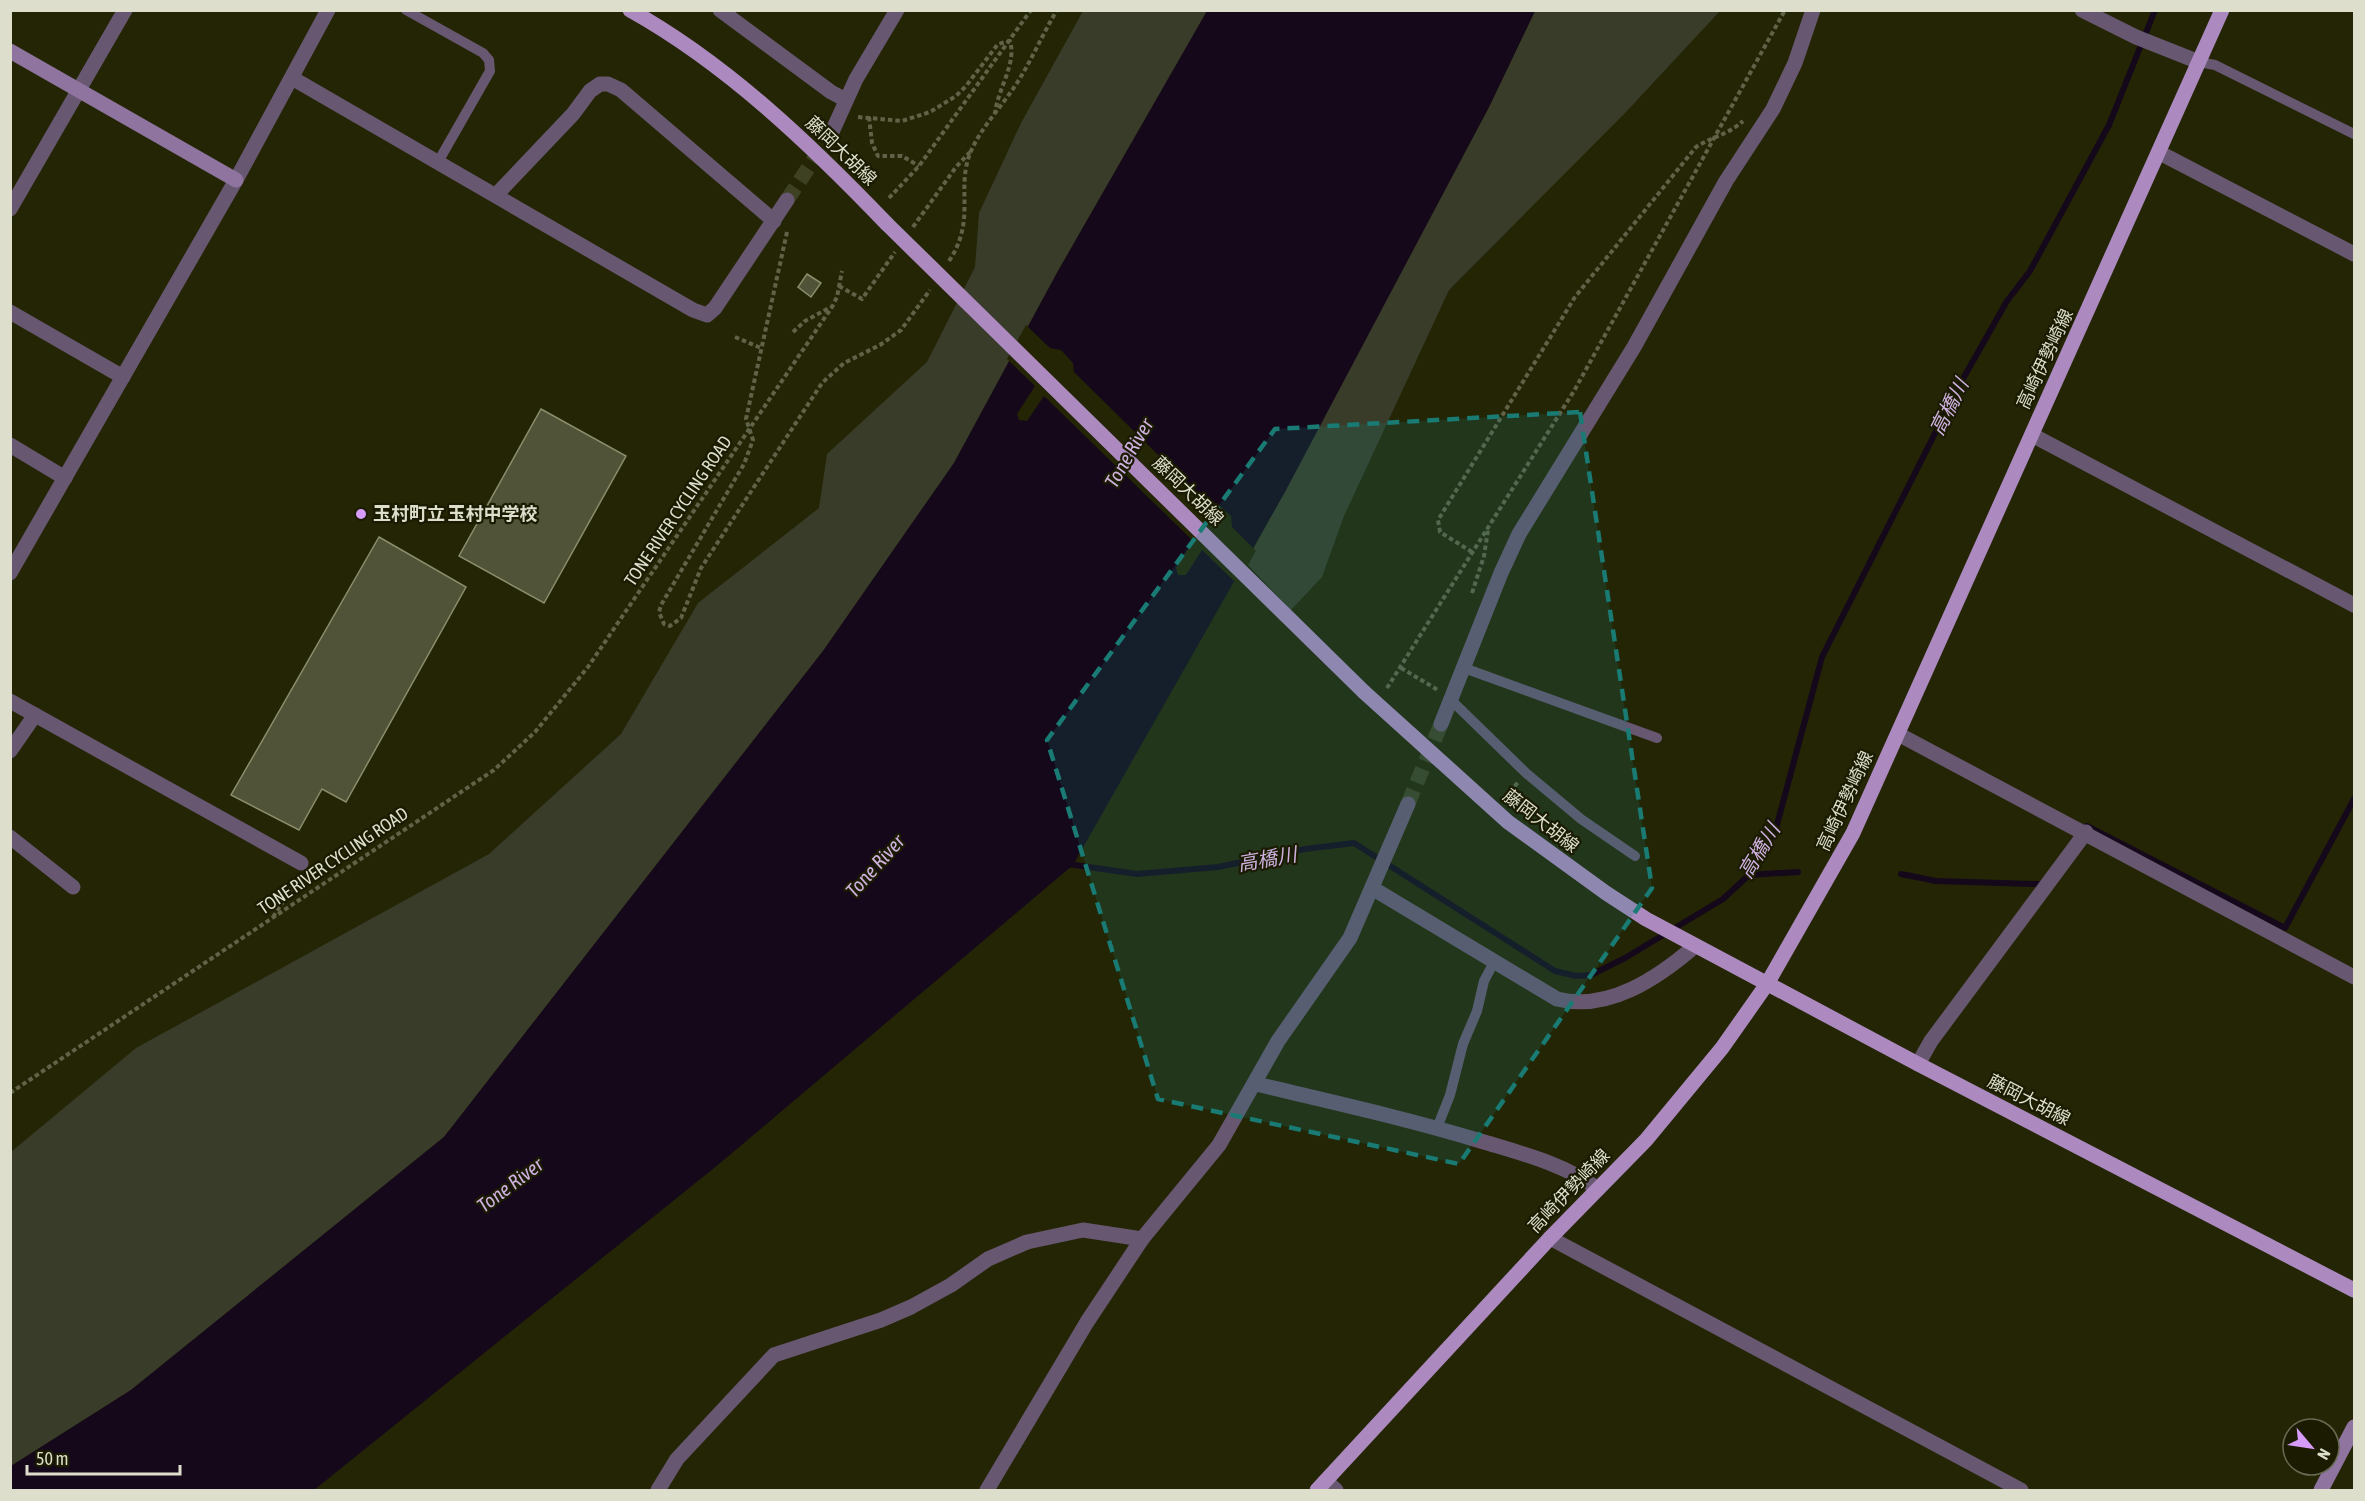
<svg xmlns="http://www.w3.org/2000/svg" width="2365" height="1501" viewBox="0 0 2365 1501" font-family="'Asap Condensed','Noto Sans JP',sans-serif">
<rect width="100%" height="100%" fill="#232505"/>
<g fill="#3a3c2a">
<polygon points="1083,11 1207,11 1058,271 954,463 823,651 444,1137 131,1390 11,1466 11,1152 136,1048 489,854 621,734 698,603 819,508 827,454 927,362 975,267 979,213 1021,123"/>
<polygon points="1535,11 1720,11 1626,112 1449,290 1344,516 1322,577 1291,610 1246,563 1489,107"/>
</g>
<polygon fill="#15081b" points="1207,11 1535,11 1489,107 1285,492 1073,865 719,1164 314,1490 11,1490 11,1466 131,1390 444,1137 823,651 954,463 1058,271"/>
<polygon fill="#232505" points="1026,325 1050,348 1061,350 1073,363 1074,372 1207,503 1217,503 1231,516 1232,527 1256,551 1237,584 1202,550 1186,575 1178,575 1176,568 1193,541 1044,396 1027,421 1019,420 1017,414 1035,386 1007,359"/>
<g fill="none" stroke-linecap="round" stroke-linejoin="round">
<g stroke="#15081b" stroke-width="6">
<polyline points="2087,826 2285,928 2354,799"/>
<polyline points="1068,864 1137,874 1218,867 1305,849 1354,843 1555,971 1576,976 1591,975 1625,958 1723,899 1749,875 1775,832 1822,657 1960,384 2007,301 2030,271 2109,125 2155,10"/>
<polyline points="1901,874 1936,881 2038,884"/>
<polyline points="1749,875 1798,872"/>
</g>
</g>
<g fill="#505337" stroke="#8a8e6b" stroke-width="1.5">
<polygon points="807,274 821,283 811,297 798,287"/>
<polygon points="541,409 626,456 544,603 459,556"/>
<polygon points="379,537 466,587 346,802 322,789 299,830 231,795"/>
</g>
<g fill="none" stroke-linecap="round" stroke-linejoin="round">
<g stroke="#3f4123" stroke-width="15" stroke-dasharray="15 8" stroke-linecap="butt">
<polyline points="787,200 832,132"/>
<polyline points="1408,804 1441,724"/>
</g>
<g stroke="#616348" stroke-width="4" stroke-dasharray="4.5 3" stroke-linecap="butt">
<path d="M858 117 902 121 930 112 956 96 966 86 998 44 1010 41C1017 64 997 90 995 114"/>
<polyline points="869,117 872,143 878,156 902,156 919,166"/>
<polyline points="889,198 919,166 1031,10"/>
<polyline points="913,227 956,167 970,152"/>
<polyline points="787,232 746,419 753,440 744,464 661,605 659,612 664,624 670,626 681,618 701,568 822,383 844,363 880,345 901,330 930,290"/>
<path d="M949 261C977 219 955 189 971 151 981 128 1001 107 1015 86 1031 62 1042 35 1057 10"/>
<polyline points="839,286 862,299 895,252"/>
<polyline points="793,332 805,321 831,307"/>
<polyline points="735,337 761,348"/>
<path d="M1472 552 1440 532 1438 520 1575 297 1696 147C1712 137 1729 134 1743 121"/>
<polyline points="1472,593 1484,556 1488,530"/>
<polyline points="1401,668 1438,690"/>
<polyline points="1387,688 1574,391 1785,10"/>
<polyline points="1510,792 1518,782"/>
<polyline points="273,917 299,877"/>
<polyline points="10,1093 494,770 535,732 588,667 832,307 837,297 842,271"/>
</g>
<g stroke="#675771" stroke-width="10">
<polyline points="406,10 483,53 489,60 490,71 438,162"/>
<polyline points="2199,62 2215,65 2354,134"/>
<polyline points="1464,668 1657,738"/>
<polyline points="1451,700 1526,773 1581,819 1635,856"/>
<polyline points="1437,1128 1450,1095 1463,1044 1477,1011 1484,981 1494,962"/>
</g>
<g stroke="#675771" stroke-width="15">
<polyline points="720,10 831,92 846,100"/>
<polyline points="2082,10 2136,37 2199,62"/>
<polyline points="292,78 693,310 707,315 715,308 787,200"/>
<polyline points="832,132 856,79 897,10"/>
<polyline points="2160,153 2354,254"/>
<polyline points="496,195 573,114 590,91 600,84 608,84 621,90 774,221"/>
<polyline points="10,209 125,10"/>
<polyline points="10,312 123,377"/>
<polyline points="2032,435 2354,605"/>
<polyline points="10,445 65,478"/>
<polyline points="10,573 236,180 328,10"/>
<polyline points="10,701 301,863"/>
<polyline points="1441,724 1501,573 1519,534 1634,347 1726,181 1773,109 1795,63 1813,10"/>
<polyline points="1898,734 2354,977"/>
<polyline points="10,751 35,715"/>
<polyline points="10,837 73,887"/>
<path d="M1372 888 1557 999C1608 1012 1658 978 1695 946"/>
<polyline points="1918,1064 1931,1041 2086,832"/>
<path d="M1256 1084C1332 1102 1409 1119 1484 1142 1524 1154 1564 1164 1598 1189"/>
<polyline points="1550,1238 2021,1490"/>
<polyline points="1326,1481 1336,1490"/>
<polyline points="658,1490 677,1459 774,1355 881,1320 911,1307 951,1285 988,1259 1027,1242 1083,1230 1142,1239"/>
<polyline points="987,1490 1087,1322 1142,1239 1219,1145 1278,1041 1350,938 1408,804"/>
</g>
<g stroke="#8e749e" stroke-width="15">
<polyline points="10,51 236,180"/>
<polyline points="2321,1490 2354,1427"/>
</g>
<g stroke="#ac8ac0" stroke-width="15">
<path d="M630 10C727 64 811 145 887 224"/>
<polyline points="1364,692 1508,822 1606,893 1646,919 1918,1064 2354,1290"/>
<polyline points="1317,1490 1550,1238 1646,1140 1722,1048 1767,984 1853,833 2222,10"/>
</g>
<polyline stroke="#ac8ac0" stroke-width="15" points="887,224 1364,692"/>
</g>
<path fill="#197b73" fill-opacity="0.2" stroke="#197b73" stroke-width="4.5" stroke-dasharray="12 8" stroke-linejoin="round" d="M1580 412 1652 888 1459 1164 1158 1099 1047 740 1275 429Z"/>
<circle fill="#d79bf9" stroke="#1a1b00" stroke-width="2" cx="361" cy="514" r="6"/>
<g text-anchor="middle" stroke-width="4.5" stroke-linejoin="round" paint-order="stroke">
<g font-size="18" fill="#dddfcc" stroke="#1a1b00">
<text transform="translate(841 151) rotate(44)" y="6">藤岡大胡線</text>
<text transform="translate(2045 359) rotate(-65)" y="6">高崎伊勢崎線</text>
<text transform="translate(1188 491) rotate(44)" y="6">藤岡大胡線</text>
<text transform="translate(678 511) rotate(-56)" y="6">TONE RIVER CYCLING ROAD</text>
<text transform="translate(1845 801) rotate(-65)" y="6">高崎伊勢崎線</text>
<text transform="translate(1541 821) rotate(38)" y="6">藤岡大胡線</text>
<text transform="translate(333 861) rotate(-34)" y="6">TONE RIVER CYCLING ROAD</text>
<text transform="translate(2029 1100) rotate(27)" y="6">藤岡大胡線</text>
<text transform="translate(1569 1191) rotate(-46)" y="6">高崎伊勢崎線</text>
</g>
<g font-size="18" font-weight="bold" fill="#dddfcc" stroke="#1a1b00" text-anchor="start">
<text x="373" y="520">玉村町立 玉村中学校</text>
</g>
<g font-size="20" font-style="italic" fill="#cfb1e0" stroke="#1a1b00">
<text transform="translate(1949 407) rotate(-63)" y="7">高橋川</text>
<text transform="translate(1129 453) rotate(-60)" y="7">Tone River</text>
<text transform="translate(1759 851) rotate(-59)" y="7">高橋川</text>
<text transform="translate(1267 859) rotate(-10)" y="7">高橋川</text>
<text transform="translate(875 866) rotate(-48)" y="7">Tone River</text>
<text transform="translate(510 1185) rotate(-37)" y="7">Tone River</text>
</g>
</g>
<rect width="2365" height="1501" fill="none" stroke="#dddfcc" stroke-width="24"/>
<g transform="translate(2311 1447) rotate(119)"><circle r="28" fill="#1a1b00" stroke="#686952" stroke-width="1.5"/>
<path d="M0-4.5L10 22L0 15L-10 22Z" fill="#d79bf9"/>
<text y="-9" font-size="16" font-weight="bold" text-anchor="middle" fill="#dddfcc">N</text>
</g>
<path d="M27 1465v9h153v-9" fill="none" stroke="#dddfcc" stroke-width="3"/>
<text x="36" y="1465" font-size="18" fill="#dddfcc" stroke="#1a1b00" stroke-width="4.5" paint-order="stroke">50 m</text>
</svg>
